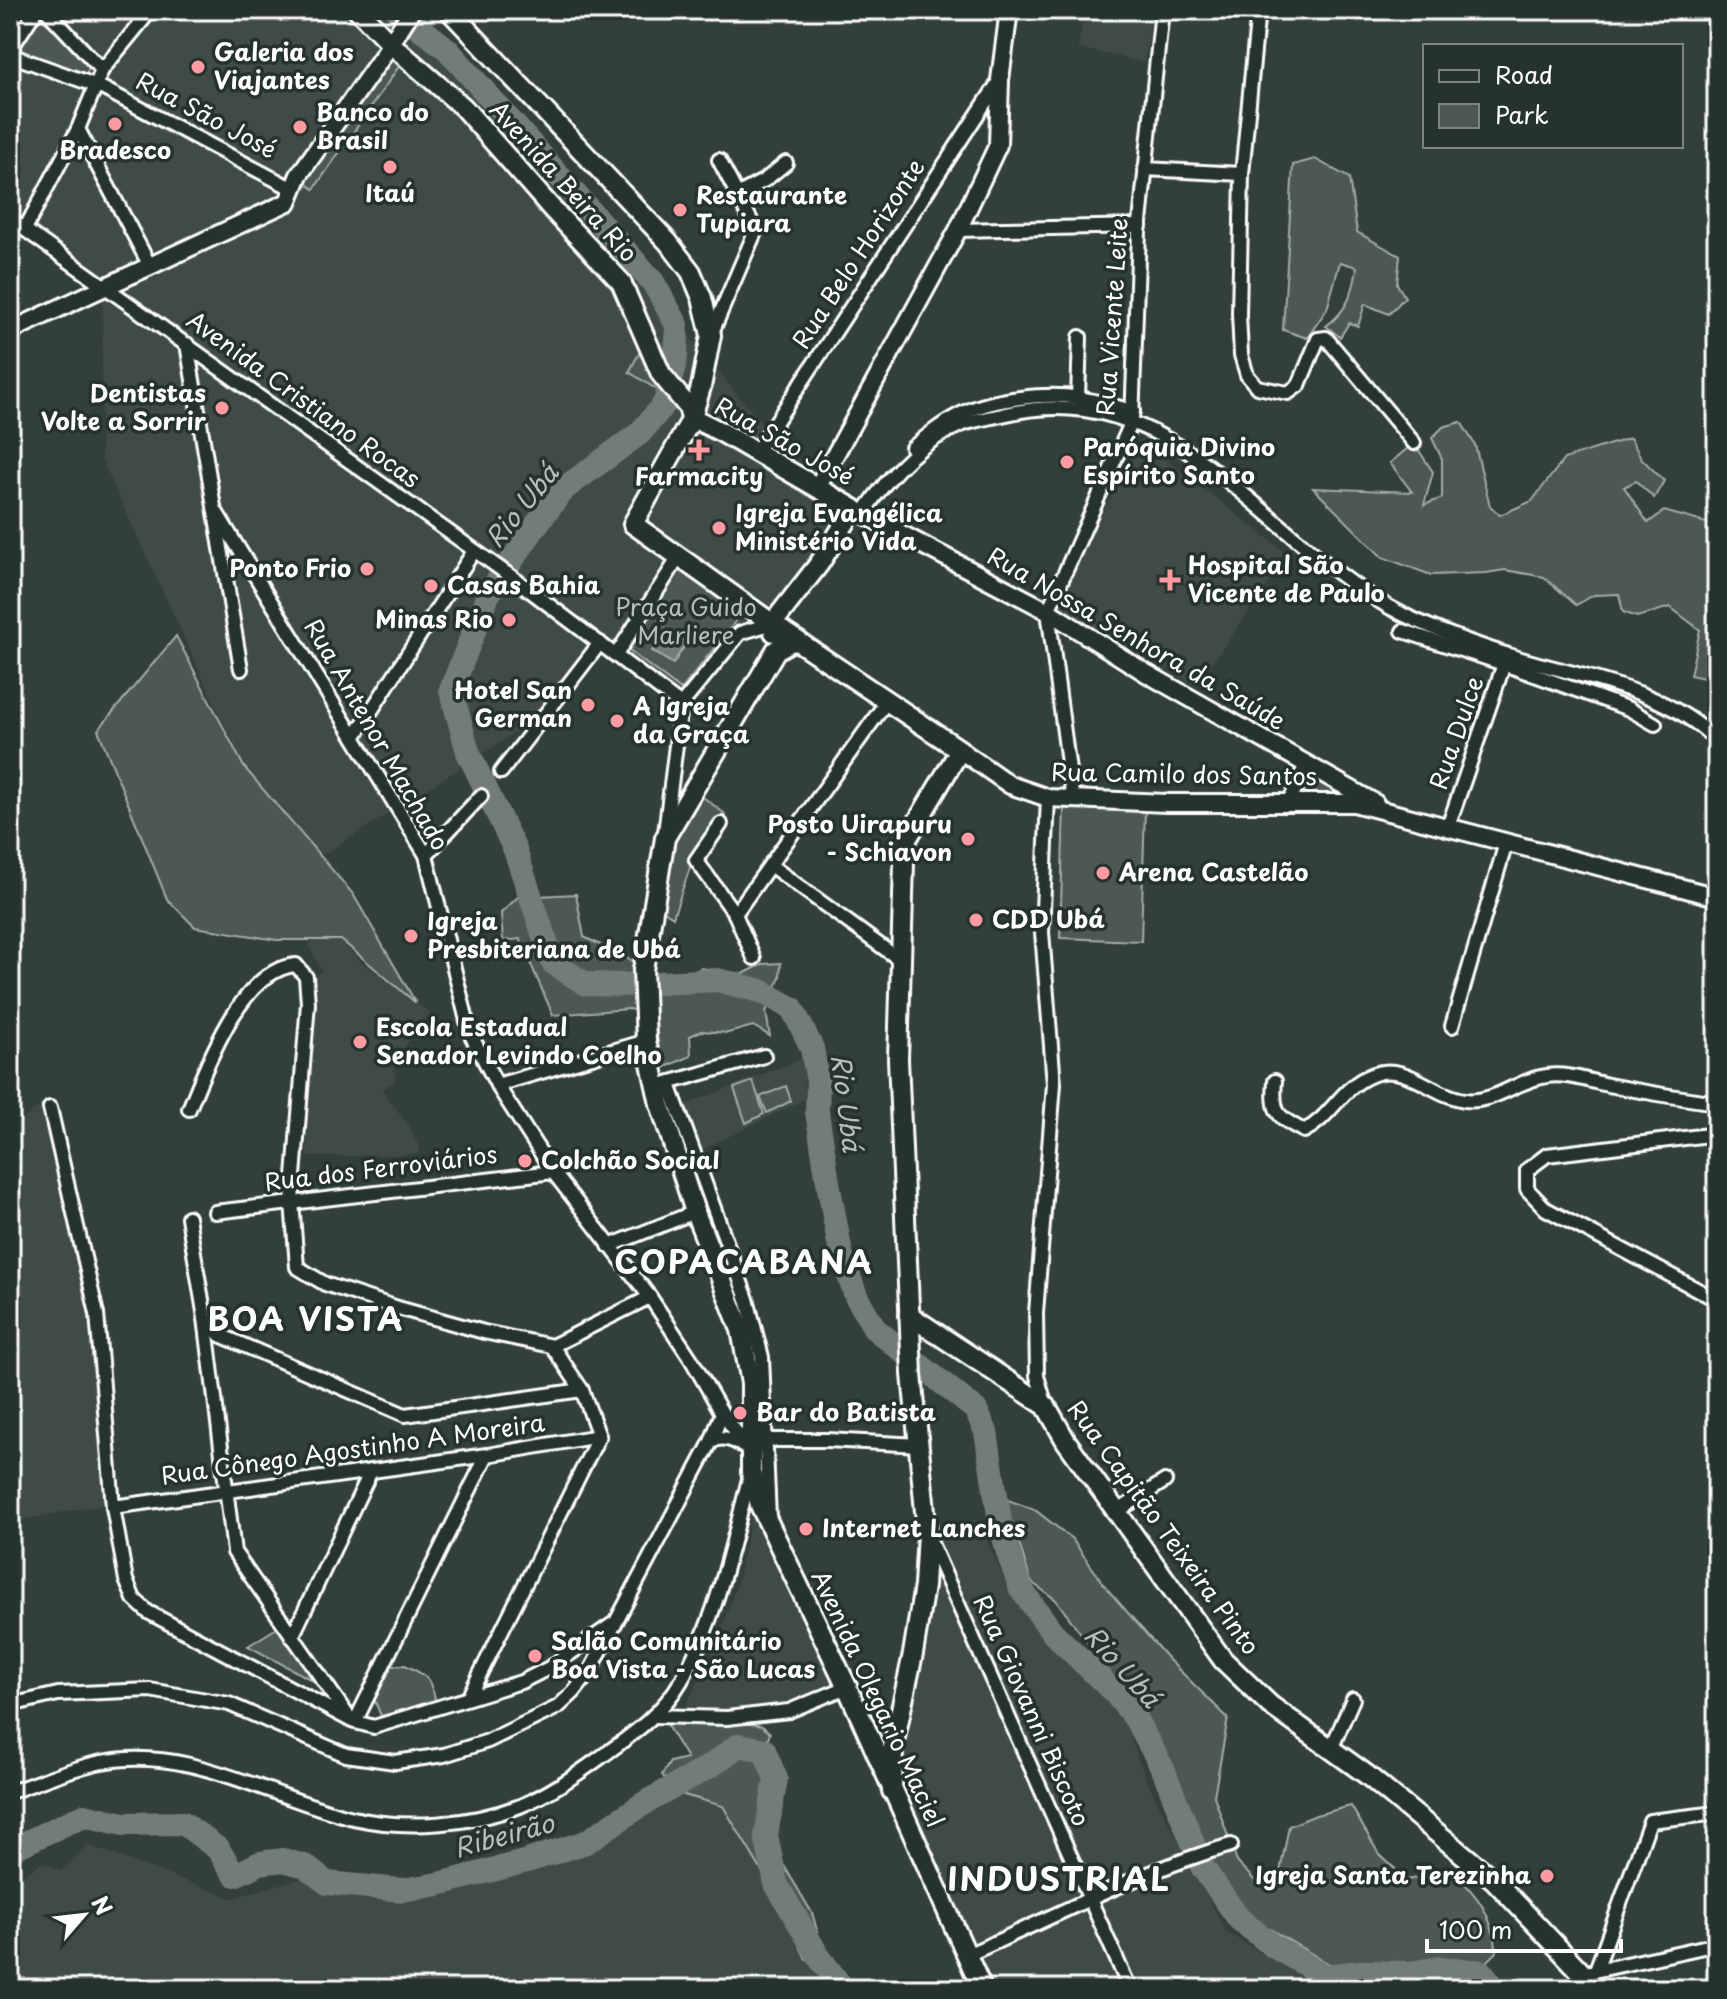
<svg xmlns="http://www.w3.org/2000/svg" width="1727" height="1999" viewBox="0 0 1727 1999" font-family="'Playpen Sans',sans-serif">
<rect width="100%" height="100%" fill="#333f3a"/>
<filter id="ink" filterUnits="userSpaceOnUse"><feTurbulence type="fractalNoise" baseFrequency=".0125" numOctaves="2"/><feDisplacementMap in="SourceGraphic" scale="16" xChannelSelector="R" yChannelSelector="G"/><feConvolveMatrix kernelMatrix="1 2 1 2 8 2 1 2 1" color-interpolation-filters="sRGB"/></filter>
<g filter="url(#ink)">
<g fill="#404c47">
<polygon points="10,10 416,10 836,512 772,617 743,626 671,706 592,649 545,714 323,855 251,782 101,458 103,276 10,212"/>
<polygon points="1086,10 1154,10 1144,62 1078,48 1083,20 1076,18"/>
<polygon points="1141,440 1289,555 1196,686 1055,604"/>
<polygon points="331,932 360,961 430,1013 394,1061 395,1081 382,1090 407,1123 419,1147 418,1154 307,1157 312,978 322,971 308,944"/>
<polygon points="804,1058 805,1099 697,1152 680,1107"/>
<polygon points="45,1102 88,1311 107,1504 10,1522 10,1129"/>
<polygon points="753,1508 834,1688 765,1707 682,1713 712,1654 736,1588"/>
<polygon points="918,1518 929,1527 977,1519 1008,1588 1123,1719 1147,1781 1226,1932 1308,1981 1384,1985 1405,1989 993,1989 900,1784 898,1713"/>
<polygon points="677,1793 723,1806 772,1888 806,1959 830,1989 22,1989 10,1953 10,1884 43,1862 61,1871 87,1845 232,1898 306,1877 371,1895 534,1869"/>
</g>
<g fill="#4d5853" stroke="#a6aca9" stroke-width="2">
<polygon points="40,14 40,18 78,47 92,63 84,77 21,53 18,44"/>
<polygon points="390,54 402,62 314,189 303,181"/>
<path d="M1315 159 1349 178 1357 232 1400 256 1397 284 1405 297 1389 314 1365 304 1358 326 1349 323 1340 337 1326 326C1347 311 1354 292 1357 267L1340 262 1327 309 1307 338 1283 330 1293 165Z"/>
<polygon points="642,348 662,386 661,392 629,372"/>
<polygon points="1461,422 1475,445 1490,506 1500,515 1532,501 1564,459 1630,438 1642,459 1664,481 1654,498 1636,481 1624,487 1648,523 1664,511 1717,526 1717,666 1704,678 1690,675 1700,630 1670,607 1637,617 1623,612 1619,594 1594,595 1576,605 1544,577 1505,570 1486,573 1431,575 1382,557 1313,488 1412,492 1390,463 1414,443 1433,472 1424,505 1442,498 1442,459 1432,438 1443,427"/>
<polygon points="679,564 746,608 681,690 624,647"/>
<polygon points="176,636 244,767 353,894 416,1003 341,940 277,940 195,927 167,899 98,730"/>
<polygon points="1311,773 1358,798 1303,796"/>
<polygon points="699,794 725,814 693,859 673,917 661,909 672,844"/>
<polygon points="1064,805 1145,807 1141,941 1060,938"/>
<polygon points="576,894 584,937 631,960 646,983 677,981 701,968 743,974 763,964 781,963 780,977 766,1012 770,1036 753,1026 728,1033 701,1031 690,1036 691,1056 661,1069 655,1016 629,1009 553,1015 520,939 503,941 501,913 518,897"/>
<polygon points="753,1081 764,1114 746,1123 734,1088"/>
<polygon points="786,1086 791,1101 767,1113 760,1097"/>
<path d="M997 1496 1035 1510 1072 1539 1108 1590 1168 1659 1228 1718 1214 1796 1237 1862 1257 1883 1279 1877 1289 1826 1316 1815 1351 1806 1379 1854 1407 1880 1452 1871C1479 1896 1492 1915 1497 1952L1460 1989H1453L1329 1964 1251 1918 1214 1867 1143 1712 1088 1666 1089 1644 1055 1599 1031 1582 1019 1543Z"/>
<polygon points="280,1626 325,1687 248,1646"/>
<path d="M405 1665C428 1676 430 1678 436 1702L381 1716 374 1699 391 1666Z"/>
<polygon points="709,1717 762,1726 770,1733 764,1750 780,1768 783,1805 775,1828 783,1864 812,1913 823,1951 819,1957 806,1959 772,1888 723,1806 677,1793 662,1775 670,1762 687,1758 666,1724"/>
</g>
<polygon fill="#737b78" stroke="#abb0ae" stroke-width="2" points="666,629 687,642 673,664 652,651"/>
<g fill="none" stroke-linecap="round" stroke-linejoin="round">
<g stroke="#737b78" stroke-width="24">
<polyline points="397,10 447,49 653,282 677,325 676,357 665,403 640,433 565,488 539,521 488,595 451,690 468,752 515,850 553,963 586,984 621,985 717,980 761,991 792,1008 812,1048 818,1082 817,1112 829,1188 841,1254 856,1296 875,1329 976,1410 986,1432 1000,1522 1009,1556 1021,1589 1053,1633 1114,1692 1135,1718 1163,1769 1203,1868 1239,1919 1273,1946 1325,1976 1362,1972 1409,1973 1441,1968 1482,1972 1495,1989"/>
<polyline points="10,1850 84,1815 124,1824 183,1823 218,1849 235,1875 260,1863 283,1860 305,1866 327,1883 402,1890 439,1884 527,1861 586,1842 643,1804 712,1765 739,1745 764,1750 776,1779 766,1835 776,1884 819,1957 843,1989"/>
</g>
<defs>
<g id="minor">
<polyline points="46,10 102,70"/>
<polyline points="1258,10 1242,174 1239,314 1241,355 1247,375 1257,387 1288,393 1299,385 1318,339 1326,338 1414,443"/>
<polyline points="10,55 100,87 293,189"/>
<polyline points="15,57 12,47 36,10"/>
<polyline points="78,129 150,266"/>
<polyline points="1145,169 1242,174"/>
<polyline points="737,195 765,180 786,163"/>
<polyline points="10,219 516,580 681,705"/>
<polyline points="25,229 78,129 102,70 151,10"/>
<polyline points="958,230 1140,226"/>
<polyline points="711,335 756,230 719,160"/>
<polyline points="187,344 241,669"/>
<polyline points="1078,398 1080,337"/>
<path d="M912 448C928 435 944 422 963 413 992 399 1047 392 1079 398 1097 401 1115 407 1133 411"/>
<polyline points="756,452 1000,80"/>
<polyline points="215,510 426,855 470,1033 497,1085 553,1172 650,1297 691,1359 722,1413 750,1451"/>
<path d="M863 513C887 478 921 441 961 425 974 420 989 418 1002 415 1178 371 1267 547 1404 615 1440 632 1480 646 1518 658 1585 678 1666 689 1717 741"/>
<polyline points="1403,631 1504,664 1448,827"/>
<polyline points="616,655 679,557"/>
<polyline points="1505,656 1504,664 1629,709 1655,724"/>
<polyline points="681,705 740,633 773,623"/>
<polyline points="355,736 474,551"/>
<polyline points="501,772 600,643"/>
<polyline points="1073,801 1048,611 1132,421 1139,232 1162,10"/>
<polyline points="1289,803 1306,764"/>
<polyline points="721,824 696,860 735,914 754,958"/>
<polyline points="665,833 681,705"/>
<polyline points="426,855 481,796"/>
<polyline points="770,865 900,960"/>
<polyline points="735,914 887,701"/>
<polyline points="1452,1026 1506,843"/>
<path d="M1275 1081C1272 1113 1277 1117 1304 1131 1333 1116 1341 1086 1374 1074 1406 1062 1433 1096 1465 1100 1495 1104 1518 1079 1547 1076 1567 1073 1588 1081 1608 1085 1644 1092 1680 1098 1717 1103"/>
<polyline points="664,1084 764,1056"/>
<polyline points="669,1084 747,1299 762,1357 769,1518"/>
<polyline points="497,1085 646,1041"/>
<polyline points="50,1108 97,1314 113,1507 126,1580 134,1599 148,1612 352,1721 374,1727 521,1682 549,1668 613,1624"/>
<path d="M189 1109C207 1065 242 969 296 965L306 977 308 1003 292 1201 297 1267 325 1284 398 1308 484 1332 552 1346 650 1297"/>
<polyline points="1717,1134 1547,1155 1527,1170 1527,1189 1546,1209 1717,1300"/>
<polyline points="215,1212 553,1172"/>
<polyline points="188,1217 205,1318 234,1552 350,1719"/>
<polyline points="609,1246 695,1212"/>
<polyline points="205,1318 220,1335 405,1415 582,1390"/>
<polyline points="1046,1406 1037,1376 1036,1313 1054,1084 1042,932 1048,798"/>
<polyline points="763,1440 827,1440 919,1445"/>
<path d="M711 1442C722 1434 734 1440 744 1447"/>
<polyline points="113,1507 487,1455 599,1436"/>
<polyline points="1118,1511 1165,1481"/>
<polyline points="929,1539 1130,1989"/>
<polyline points="292,1637 371,1471"/>
<polyline points="468,1698 599,1436 582,1390 552,1346"/>
<polyline points="10,1705 58,1694 150,1690 229,1704 346,1755 395,1762 444,1755 488,1741 558,1707 574,1692 589,1673 711,1442 722,1413"/>
<polyline points="655,1716 727,1718 789,1711 847,1687"/>
<polyline points="355,1722 487,1455"/>
<polyline points="1331,1749 1353,1699"/>
<path d="M10 1792C40 1782 71 1768 102 1762 190 1745 270 1798 353 1818 406 1830 470 1825 520 1806 552 1793 580 1772 608 1752 636 1732 663 1712 681 1681 717 1619 732 1544 750 1475"/>
<path d="M967 1955C1054 1917 1140 1871 1231 1845"/>
<polyline points="1596,1970 1650,1821 1717,1813"/>
<polyline points="1590,1972 1717,1944"/>
</g>
<g id="tertiary">
<polyline points="10,331 288,202 299,175 382,57 412,10"/>
<polyline points="817,488 958,230 998,145 1000,80 1009,10"/>
<polyline points="854,509 1048,611 1146,673 1375,803"/>
<polyline points="960,750 1010,785 1048,798 1167,803 1354,803 1717,897"/>
</g>
<g id="secondary">
<polyline points="358,10 391,44 463,107 553,210 621,282 661,374 688,407 691,417"/>
<polyline points="449,10 668,242 691,272 702,298 711,335 701,387 691,420 633,524 787,634 960,750 907,839 904,863 898,1059 912,1374 927,1533 924,1586 913,1654 893,1747 892,1791"/>
<polyline points="691,417 723,433 854,509 819,564 773,623 774,632"/>
<polyline points="798,641 790,642 776,650 665,838 643,970 646,1041 660,1104 695,1212 741,1330 751,1383 751,1472 760,1505 847,1687 982,1989"/>
<polyline points="909,1315 1046,1406 1066,1441 1223,1660 1270,1705 1367,1775 1494,1880 1583,1974 1587,1989"/>
</g>
</defs>
<use href="#minor" stroke="#fff" stroke-width="18"/>
<use href="#tertiary" stroke="#fff" stroke-width="22"/>
<use href="#secondary" stroke="#fff" stroke-width="24"/>
<use href="#minor" stroke="#26332d" stroke-width="12"/>
<use href="#tertiary" stroke="#26332d" stroke-width="16"/>
<use href="#secondary" stroke="#26332d" stroke-width="18"/>
</g>
</g>
<g fill="#ff9aa2" stroke="#26332d" stroke-width="3">
<circle cx="198" cy="67" r="8"/>
<circle cx="115" cy="124" r="8"/>
<circle cx="300" cy="127" r="8"/>
<circle cx="390" cy="167" r="8"/>
<circle cx="680" cy="210" r="8"/>
<circle cx="222" cy="408" r="8"/>
<path d="M695 438h8v8h8v8h-8v8h-8v-8h-8v-8h8z"/>
<circle cx="1067" cy="462" r="8"/>
<circle cx="719" cy="528" r="8"/>
<circle cx="367" cy="569" r="8"/>
<path d="M1166 568h8v8h8v8h-8v8h-8v-8h-8v-8h8z"/>
<circle cx="431" cy="586" r="8"/>
<circle cx="509" cy="620" r="8"/>
<circle cx="588" cy="705" r="8"/>
<circle cx="617" cy="721" r="8"/>
<circle cx="968" cy="839" r="8"/>
<circle cx="1103" cy="873" r="8"/>
<circle cx="976" cy="920" r="8"/>
<circle cx="411" cy="936" r="8"/>
<circle cx="360" cy="1042" r="8"/>
<circle cx="525" cy="1161" r="8"/>
<circle cx="740" cy="1413" r="8"/>
<circle cx="806" cy="1529" r="8"/>
<circle cx="535" cy="1656" r="8"/>
<circle cx="1547" cy="1876" r="8"/>
</g>
<g text-anchor="middle" stroke-width="7" stroke-linejoin="round" paint-order="stroke">
<g font-size="24" font-weight="bold" fill="#fff" stroke="#26332d" text-anchor="start">
<text x="214" y="61">Galeria dos<tspan x="214" dy="28">Viajantes</tspan></text>
<text x="316" y="121">Banco do<tspan x="316" dy="28">Brasil</tspan></text>
<text x="115" y="159" text-anchor="middle">Bradesco</text>
<text x="390" y="202" text-anchor="middle">Itaú</text>
<text x="696" y="204">Restaurante<tspan x="696" dy="28">Tupiara</tspan></text>
<text x="206" y="402" text-anchor="end">Dentistas<tspan x="206" dy="28">Volte a Sorrir</tspan></text>
<text x="1083" y="456">Paróquia Divino<tspan x="1083" dy="28">Espírito Santo</tspan></text>
<text x="699" y="485" text-anchor="middle">Farmacity</text>
<text x="735" y="522">Igreja Evangélica<tspan x="735" dy="28">Ministério Vida</tspan></text>
<text x="1188" y="574">Hospital São<tspan x="1188" dy="28">Vicente de Paulo</tspan></text>
<text x="351" y="577" text-anchor="end">Ponto Frio</text>
<text x="447" y="594">Casas Bahia</text>
<text x="493" y="628" text-anchor="end">Minas Rio</text>
<text x="572" y="699" text-anchor="end">Hotel San<tspan x="572" dy="28">German</tspan></text>
<text x="633" y="715">A Igreja<tspan x="633" dy="28">da Graça</tspan></text>
<text x="952" y="833" text-anchor="end">Posto Uirapuru<tspan x="952" dy="28">- Schiavon</tspan></text>
<text x="1119" y="881">Arena Castelão</text>
<text x="992" y="928">CDD Ubá</text>
<text x="427" y="930">Igreja<tspan x="427" dy="28">Presbiteriana de Ubá</tspan></text>
<text x="376" y="1036">Escola Estadual<tspan x="376" dy="28">Senador Levindo Coelho</tspan></text>
<text x="541" y="1169">Colchão Social</text>
<text x="756" y="1421">Bar do Batista</text>
<text x="822" y="1537">Internet Lanches</text>
<text x="551" y="1650">Salão Comunitário<tspan x="551" dy="28">Boa Vista - São Lucas</tspan></text>
<text x="1531" y="1884" text-anchor="end">Igreja Santa Terezinha</text>
</g>
<g font-size="24" fill="#fff" stroke="#26332d">
<text transform="translate(206 116) rotate(28)" y="8">Rua São José</text>
<text transform="translate(563 182) rotate(48)" y="8">Avenida Beira Rio</text>
<text transform="translate(859 254) rotate(-57)" y="8">Rua Belo Horizonte</text>
<text transform="translate(1113 317) rotate(-86)" y="8">Rua Vicente Leite</text>
<text transform="translate(303 400) rotate(36)" y="8">Avenida Cristiano Rocas</text>
<text transform="translate(784 442) rotate(29)" y="8">Rua São José</text>
<text transform="translate(1136 639) rotate(30)" y="8">Rua Nossa Senhora da Saúde</text>
<text transform="translate(1457 733) rotate(-71)" y="8">Rua Dulce</text>
<text transform="translate(376 735) rotate(60)" y="8">Rua Antenor Machado</text>
<text transform="translate(1184 775) rotate(1)" y="8">Rua Camilo dos Santos</text>
<text transform="translate(381 1169) rotate(-7)" y="8">Rua dos Ferroviários</text>
<text transform="translate(353 1450) rotate(-8)" y="8">Rua Cônego Agostinho A Moreira</text>
<text transform="translate(1163 1528) rotate(54)" y="8">Rua Capitão Teixeira Pinto</text>
<text transform="translate(877 1699) rotate(65)" y="8">Avenida Olegario Maciel</text>
<text transform="translate(1031 1711) rotate(66)" y="8">Rua Giovanni Biscoto</text>
</g>
<g font-size="24" fill="#b8bcba" stroke="#26332d">
<text x="686" y="616">Praça Guido<tspan x="686" dy="28">Marliere</tspan></text>
</g>
<g font-size="26" font-style="italic" fill="#b9bdbc" stroke="#26332d">
<text transform="translate(522 506) rotate(-51)" y="9">Rio Ubá</text>
<text transform="translate(846 1103) rotate(83)" y="9">Rio Ubá</text>
<text transform="translate(1122 1667) rotate(48)" y="9">Rio Ubá</text>
<text transform="translate(504 1836) rotate(-15)" y="9">Ribeirão</text>
</g>
<g font-size="32" font-weight="bold" letter-spacing="2" fill="#fff" stroke="#26332d">
<text x="744" y="1274">COPACABANA</text>
<text x="306" y="1331">BOA VISTA</text>
<text x="1059" y="1891">INDUSTRIAL</text>
</g>
</g>
<rect width="1727" height="1999" fill="none" stroke="#26332d" stroke-width="40"/>
<rect x="20" y="20" width="1687" height="1959" fill="none" stroke="#fff" stroke-width="3" filter="url(#ink)"/>
<rect x="1423" y="44" width="260" height="104" fill="#26332d" stroke="#7d8581" stroke-width="2"/>
<rect x="1439" y="70" width="40" height="12" fill="#26332d" stroke="#7d8581" stroke-width="2"/>
<text x="1495" y="84" font-size="24" fill="#ffffff">Road</text>
<rect x="1439" y="104" width="40" height="24" fill="#4d5853" stroke="#7d8581" stroke-width="2"/>
<text x="1495" y="124" font-size="24" fill="#ffffff">Park</text>
<g transform="translate(84 1915) rotate(62)" stroke="#26332d" stroke-width="6" paint-order="stroke">
<path d="M0-6L14 30L0 20L-14 30Z" fill="#ffffff"/>
<text y="-12" font-size="22" font-weight="bold" text-anchor="middle" fill="#ffffff">N</text>
</g>
<path d="M1427 1939v12h194v-12" fill="none" stroke="#ffffff" stroke-width="4"/>
<text x="1439" y="1939" font-size="24" fill="#ffffff" stroke="#26332d" stroke-width="6" paint-order="stroke">100 m</text>
</svg>
